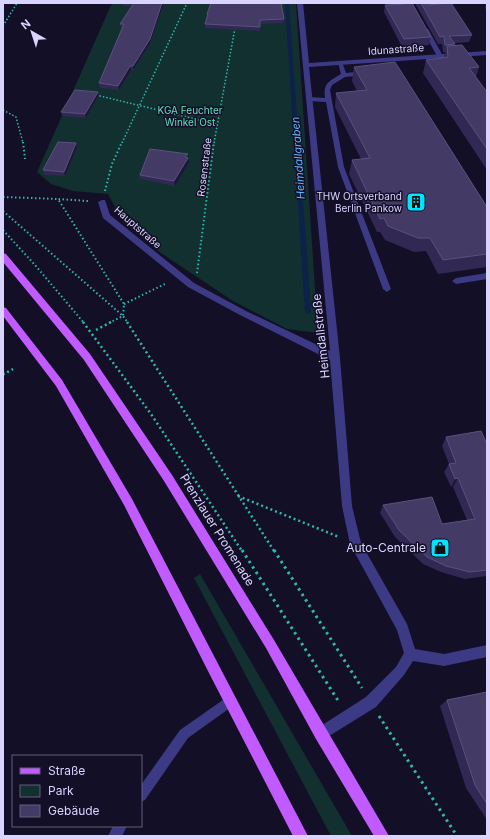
<svg xmlns="http://www.w3.org/2000/svg" width="490" height="839" viewBox="0 0 490 839" font-family="Inter,sans-serif">
<rect width="100%" height="100%" fill="#130f26"/>
<g fill="#12302f">
<polygon points="112,3 296,3 318,333 287,329 233,301 161,253 123,222 108,194 73,191 51,184 37,172"/>
<polygon points="200,574 352,836 331,836 194,578"/>
</g>
<g fill="none" stroke-linecap="round" stroke-linejoin="round">
<polygon fill="#0c2248" fill-rule="evenodd" points="285,3 289,3 311,312 308,314 305,312"/>
<g stroke="#2fb8b0" stroke-width="1.5" stroke-dasharray="1.5 2" stroke-linecap="butt">
<polyline points="3,26 17,3"/>
<polyline points="96,95 216,124"/>
<polyline points="3,110 16,117 23,143"/>
<polyline points="122,143 187,3"/>
<polyline points="214,143 235,28"/>
</g>
<g stroke="#2fb8b0" stroke-width="2" stroke-dasharray="1.5 2.5" stroke-linecap="butt">
<polyline points="23,142 25,159"/>
<polyline points="105,191 112,164 122,142"/>
<polyline points="3,197 58,199"/>
<polyline points="88,201 58,199 124,304 123,316"/>
<polyline points="3,211 123,316 128,323"/>
<polyline points="3,230 35,265 84,323"/>
<polyline points="197,273 214,142"/>
<polyline points="124,304 167,283"/>
<polyline points="109,323 123,316"/>
</g>
<g stroke="#2fb8b0" stroke-width="2.5" stroke-dasharray="2 3" stroke-linecap="butt">
<polyline points="83,322 151,414 242,551"/>
<polyline points="127,322 274,551"/>
<polyline points="96,330 111,322"/>
<polyline points="3,373 4,374 13,369"/>
<polyline points="238,496 339,537"/>
</g>
<g stroke="#2fb8b0" stroke-width="3" stroke-dasharray="2.5 4" stroke-linecap="butt">
<polyline points="242,550 339,702"/>
<polyline points="274,550 362,688"/>
<polyline points="379,716 457,836"/>
</g>
<g fill="#3d3a85" fill-rule="evenodd">
<polygon points="423,28 428,29 443,56 442,57 437,56 422,29"/>
<path d="M338 62H342L346 73 365 71 368 73 365 75 345 77 332 85 330 90 344 167 391 289 387 292 383 289 338 167 326 102 309 101 306 99 309 97 325 98C323 82 329 82 341 74Z"/>
<polygon points="487,273 487,279 456,284 452,281 456,278"/>
<polygon points="230,695 234,697 236,701 234,705 188,738 145,800 141,802 141,785 180,730"/>
<polygon points="113,826 127,826 122,836 108,836"/>
</g>
<polygon fill="#3d3a85" fill-rule="evenodd" points="297,3 303,3 309,63 487,51 487,55 309,67 340,358 352,506 361,543 407,624 415,649 444,654 487,645 487,657 444,666 413,661 404,675 376,707 321,741 316,739 314,734 316,729 366,697 396,667 404,653 397,630 350,544 342,506 330,360 240,315 188,287 103,218 98,202 102,200 105,200 110,215 194,283 246,311 330,351"/>
<g fill="#c25bff" fill-rule="evenodd">
<polygon points="3,253 6,254 90,354 172,475 274,640 389,836 374,836 316,739 266,648 164,481 84,360 3,262"/>
<polygon points="3,307 6,308 62,380 132,499 308,836 293,836 210,675 124,505 56,386 3,316"/>
</g>
</g>
<g fill="#312854">
<polygon points="122,3 164,3 150,43 133,70 131,70 119,90 100,88 99,83 122,28 121,28 120,24 131,6 123,6"/>
<polygon points="398,3 412,3 431,37 429,45 402,47 384,12 385,5 399,4"/>
<polygon points="415,3 425,3 426,5 472,35 469,42 455,43 455,46 479,67 476,77 487,92 487,170 423,73 426,60 444,58 445,52 443,52 442,44 438,44"/>
<polygon points="486,3 487,3 487,11 485,8"/>
<polygon points="207,14 284,19 283,23 260,24 260,31 205,28 205,24 207,17"/>
<polygon points="354,67 487,207 487,267 438,274 426,251 414,252 385,240 380,232 377,232 349,174 352,160 361,159 335,107 336,93 357,91 352,81"/>
<polygon points="98,92 98,96 86,118 62,116 61,112"/>
<polygon points="76,143 77,147 65,176 44,175 43,170"/>
<polygon points="188,158 189,162 175,186 140,179 140,175"/>
<polygon points="446,437 487,444 487,576 465,579 441,572 423,564 395,537 380,513 383,505 442,524 467,520 453,487 451,487 444,472 449,464 442,446"/>
<polygon points="487,692 487,820 466,788 440,706 447,700"/>
</g>
<g fill="#1d163a">
<polygon points="162,3 164,3 150,43 133,70 133,66"/>
<polygon points="130,66 131,70 119,90 118,86"/>
<polygon points="98,92 98,96 86,118 85,114"/>
<polygon points="76,143 77,147 65,176 64,172"/>
<polygon points="188,158 189,162 175,186 174,181"/>
<polygon points="458,478 453,487 451,487 455,479"/>
</g>
<g fill="#433a66" stroke="#5a527e">
<polygon points="134,3 162,3 150,39 133,66 130,66 118,86 99,83 124,24 120,24"/>
<polygon points="211,3 281,3 284,19 260,20 260,27 205,24 208,14 207,14"/>
<polygon points="404,3 412,3 431,37 404,39 385,5 404,4"/>
<polygon points="421,3 425,3 426,5 451,3 472,35 449,36 455,44 445,45 444,36 440,37"/>
<polygon points="462,45 479,67 469,68 487,92 487,149 426,60 448,57 447,46"/>
<polygon points="395,62 487,207 487,254 443,260 430,238 418,238 388,226 384,218 380,219 352,160 370,158 336,93 367,90 354,67"/>
<polygon points="75,90 98,92 85,114 61,112"/>
<polygon points="58,142 76,143 64,172 43,170"/>
<polygon points="150,149 188,154 185,157 188,158 174,181 140,175"/>
<polygon points="481,431 487,444 487,490 486,490 487,492 487,570 470,572 446,566 427,557 399,530 383,505 432,497 442,524 475,519 458,478 455,479 449,464 456,463 446,437"/>
<polygon points="487,692 487,804 475,785 447,700"/>
</g>
<defs>
<symbol id="building-square" viewBox="-11 -11 22 22"><rect x="-9" y="-9" width="18" height="18" rx="4" fill="#00e5ff" stroke="#130f26"/><path d="M-4-6H4V6H1V3H-1V6H-4ZM-2.5-4.3h1.7v1.8h-1.7ZM.8-4.3h1.7v1.8H.8ZM-2.5-1h1.7V.8h-1.7ZM.8-1h1.7V.8H.8Z" fill="#111"/></symbol>
<symbol id="shop-square" viewBox="-11 -11 22 22"><rect x="-9" y="-9" width="18" height="18" rx="4" fill="#00e5ff" stroke="#130f26"/><path d="M-5-2.5h2.3a2.7 3.5 0 0 1 5.4 0H5L5.5 6h-11ZM-1.5-2.5h3a1.5 2.3 0 0 0-3 0Z" fill="#111"/></symbol>
</defs>
<g fill-rule="evenodd">
<use href="#building-square" x="405" y="191" width="22" height="22"/>
<use href="#shop-square" x="429" y="537" width="22" height="22"/>
</g>
<g text-anchor="middle" stroke-width="3" stroke-linejoin="round" paint-order="stroke">
<g font-size="10" fill="#d9d4ff" stroke="#130f26">
<text transform="translate(396 49) rotate(-4)" y="4">Idunastraße</text>
<text transform="translate(204 167) rotate(-83)" y="4">Rosenstraße</text>
<text transform="translate(138 227) rotate(41)" y="4">Hauptstraße</text>
</g>
<g font-size="10" fill="#5fe0c0" stroke="#130f26">
<text x="190" y="114">KGA Feuchter<tspan x="190" dy="12">Winkel Ost</tspan></text>
</g>
<g font-size="10" fill="#d9d4ff" stroke="#130f26" text-anchor="end">
<text x="402" y="200">THW Ortsverband<tspan x="402" dy="12">Berlin Pankow</tspan></text>
</g>
<g font-size="11" font-style="italic" fill="#62b6ff" stroke="#130f26">
<text transform="translate(298 158) rotate(-94)" y="4">Heimdallgraben</text>
</g>
<g font-size="12" fill="#d9d4ff" stroke="#130f26">
<text transform="translate(321 336) rotate(-96)" y="4">Heimdallstraße</text>
<text transform="translate(217 530) rotate(58)" y="4">Prenzlauer Promenade</text>
</g>
<g font-size="12" fill="#d9d4ff" stroke="#130f26" text-anchor="end">
<text x="426" y="552">Auto-Centrale</text>
</g>
</g>
<rect width="490" height="839" fill="none" stroke="#d9d4ff" stroke-width="8"/>
<rect x="12" y="755" width="130" height="72" fill="#130f26" stroke="#625e7d"/>
<rect x="20" y="768" width="20" height="6" fill="#c25bff" stroke="#625e7d"/>
<text x="48" y="775" font-size="12" fill="#d9d4ff">Straße</text>
<rect x="20" y="785" width="20" height="12" fill="#12302f" stroke="#625e7d"/>
<text x="48" y="795" font-size="12" fill="#d9d4ff">Park</text>
<rect x="20" y="805" width="20" height="12" fill="#433a66" stroke="#625e7d"/>
<text x="48" y="815" font-size="12" fill="#d9d4ff">Gebäude</text>
<g transform="translate(32 32) rotate(321)" stroke="#130f26" stroke-width="3" paint-order="stroke">
<path d="M0-3L7 15L0 10L-7 15Z" fill="#d9d4ff"/>
<text y="-6" font-size="11" font-weight="bold" text-anchor="middle" fill="#d9d4ff">N</text>
</g>
</svg>
